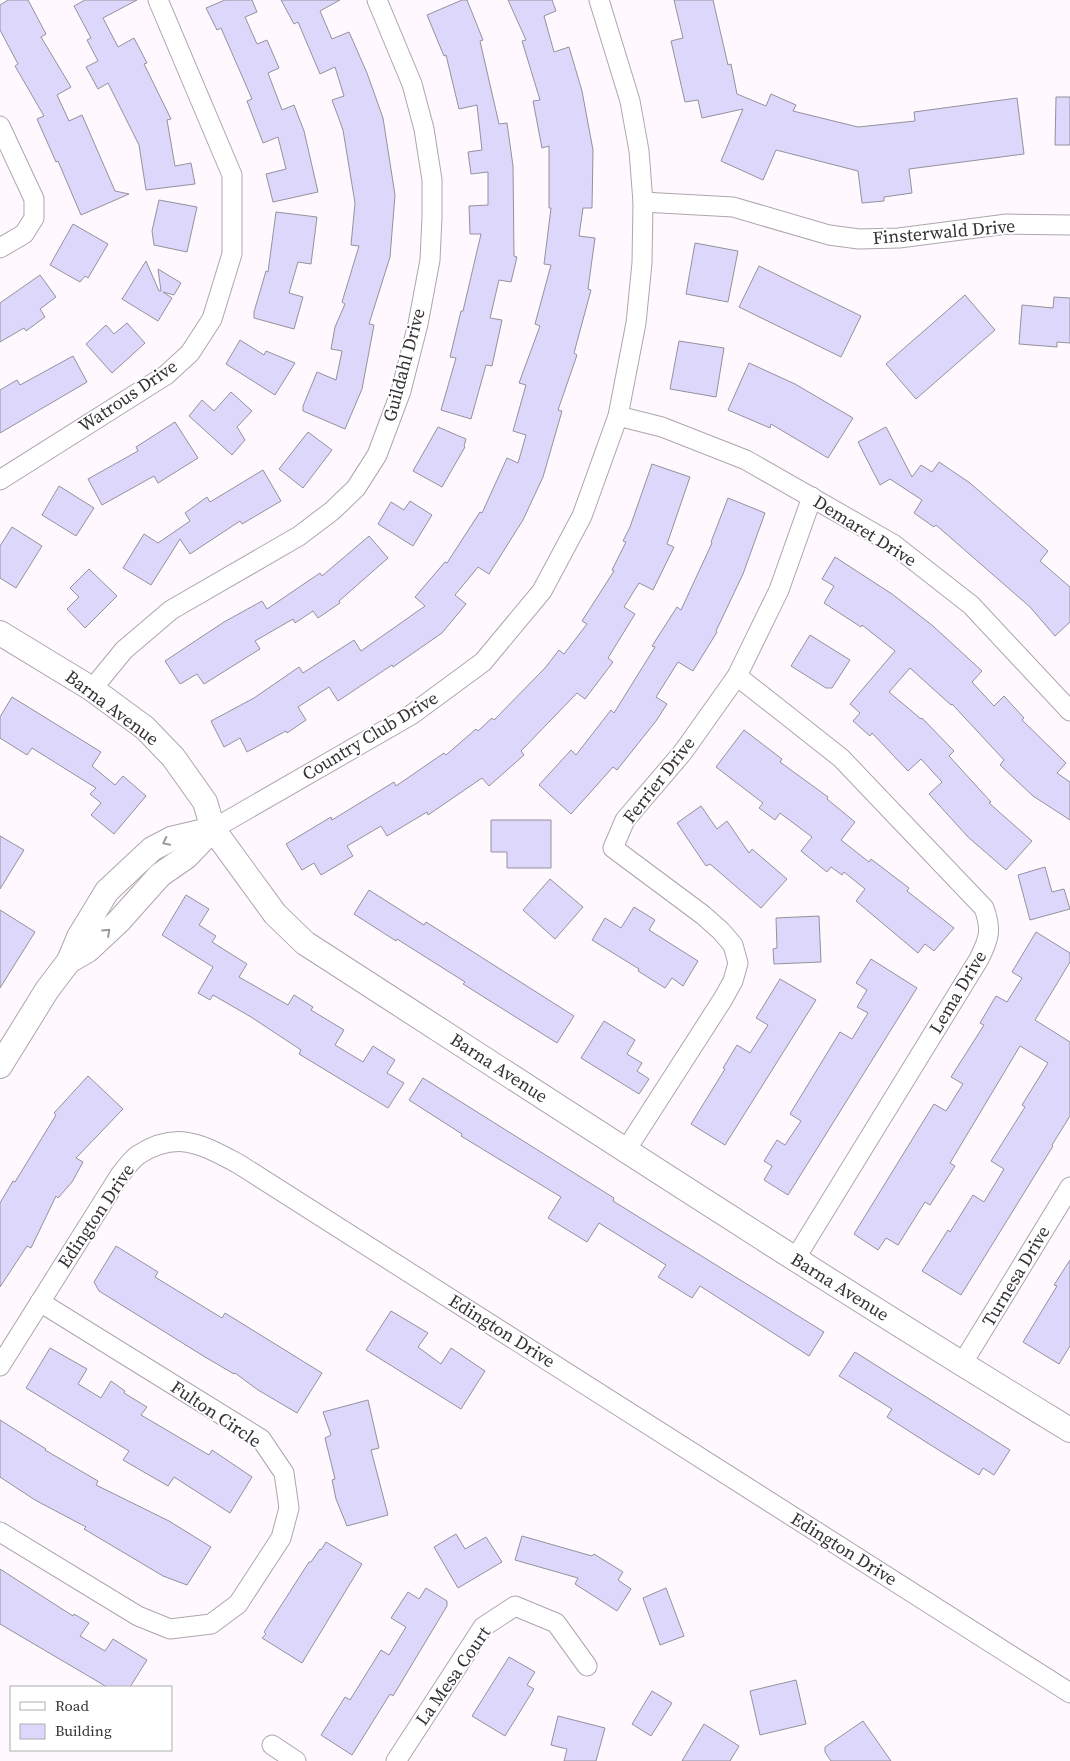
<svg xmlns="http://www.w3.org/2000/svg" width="1070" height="1761" viewBox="0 0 1070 1761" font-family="'Source Serif 4',serif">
<rect width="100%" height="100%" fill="#fff8fe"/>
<g fill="#ddd7fc" stroke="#94929c">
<polygon points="8,0 28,0 46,34 41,37 71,87 57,95 69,121 82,115 115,191 129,194 81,215 58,161 56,162 37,119 44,116 15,66 18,64 0,30 0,5"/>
<polygon points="85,0 137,0 103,18 118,47 134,38 147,63 144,64 171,119 167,120 175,166 191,163 195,184 146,190 139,145 108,83 98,89 86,67 98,61 87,40 91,38 74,6"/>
<polygon points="225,0 252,0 257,12 245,17 257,44 267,40 279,68 268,73 282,110 294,105 304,131 318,192 273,202 266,174 286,169 278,137 263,143 247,101 252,99 221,28 217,30 206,8"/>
<polygon points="281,0 340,0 320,11 332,39 349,32 367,73 383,118 395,195 390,257 369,324 374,325 362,389 345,429 303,411 303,406 317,372 336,380 342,351 331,349 335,327 345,304 342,302 359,246 351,245 355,203 343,130 332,100 344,96 335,67 320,74 298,22 294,24"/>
<polygon points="462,0 467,0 483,40 480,41 499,124 507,123 513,166 514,256 517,257 511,282 499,280 490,318 502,320 492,366 486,365 471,419 441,410 456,358 450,357 461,311 463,311 481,234 470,234 469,206 488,205 488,172 471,174 468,152 482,150 477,105 459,109 446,55 444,56 427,15"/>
<polygon points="508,0 552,0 556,11 544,16 554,52 569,47 582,91 593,150 592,208 583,208 579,236 595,238 588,289 591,290 574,353 577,355 558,410 562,411 543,477 523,520 489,574 478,567 455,595 466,604 442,633 393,667 392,665 338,701 329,687 298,707 306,720 287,733 286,731 247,752 240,738 224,747 211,721 254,698 299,667 303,673 354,640 361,651 425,606 415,597 445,562 447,563 480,512 482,513 507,458 518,463 526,435 513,431 526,385 519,383 540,326 535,324 551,265 544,264 551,208 549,208 549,146 542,148 533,101 540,100 522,41 526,40"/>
<polygon points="674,0 713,0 728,65 731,64 737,94 766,106 771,94 796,105 793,111 858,127 915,121 914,112 1017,98 1024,154 909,169 912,193 884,197 884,201 862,203 858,171 776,150 763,180 721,161 743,109 702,118 698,100 685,102 671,41 683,38"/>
<polygon points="1056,97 1070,97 1070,145 1055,145"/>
<polygon points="159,200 197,207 187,252 154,245 152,231"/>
<polygon points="276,212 317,217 311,264 298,262 289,293 303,297 294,329 254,318 254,312 266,271 268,272"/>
<polygon points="73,224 108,244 88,278 85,276 80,282 50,265"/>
<polygon points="695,243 738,251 728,302 686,294"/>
<polygon points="146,261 159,291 161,291 158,269 181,283 174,295 163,292 172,298 158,321 122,299"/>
<polygon points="759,266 861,316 841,357 739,307"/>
<polygon points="40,275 56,297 40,309 45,317 26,331 24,328 0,342 0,303"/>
<polygon points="965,295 995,330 916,399 886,364"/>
<polygon points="1054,297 1070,298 1070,343 1057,342 1057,347 1019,344 1022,305 1053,308"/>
<polygon points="127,323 145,343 112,373 86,344 106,325 114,334"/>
<polygon points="240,340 264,355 266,351 295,363 275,395 226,364"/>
<polygon points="679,341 724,348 716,397 670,389"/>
<polygon points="73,356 87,382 0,433 0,390 17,380 20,385"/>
<polygon points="749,363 795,384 853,418 828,458 771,424 770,428 728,410"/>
<polygon points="231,392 252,411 237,427 245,440 232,455 189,416 202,400 214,411"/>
<polygon points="175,422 198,458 158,483 154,476 102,505 88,479 138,451 136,447"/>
<polygon points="438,427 466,439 464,446 465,447 442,487 413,471"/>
<polygon points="886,427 912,477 921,465 932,472 939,462 970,483 1048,551 1040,561 1070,587 1070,622 1055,636 1030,607 936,525 934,527 914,513 922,500 890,479 880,485 858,442"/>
<polygon points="308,432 332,450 303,488 279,469"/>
<polygon points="652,464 690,477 667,544 674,547 653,590 639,583 624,607 635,614 608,658 613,662 585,699 577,693 521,751 524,755 489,786 482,778 428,815 427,812 387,836 381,826 347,846 353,856 321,875 314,863 302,870 286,844 331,817 332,820 394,782 396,786 444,753 446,755 476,729 478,731 492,718 494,720 545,668 559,650 564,654 587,624 582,621 614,571 612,570 626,542 623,541 630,527"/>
<polygon points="263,470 281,501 242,524 240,521 190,554 180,539 151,585 123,568 144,534 158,543 190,521 185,513 207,497 210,502"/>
<polygon points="59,486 94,508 76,536 42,515"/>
<polygon points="728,498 765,513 743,574 716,631 717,632 693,671 678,662 656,697 667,704 656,721 617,770 613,767 571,814 539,785 571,750 576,755 611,710 614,713 655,647 652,646 677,607 681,610 712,543 711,542"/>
<polygon points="410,501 432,515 413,546 378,524 391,502 404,510"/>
<polygon points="12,527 42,546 16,588 0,578 0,546"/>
<polygon points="369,536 388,558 339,601 340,603 318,618 313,611 295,623 293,619 255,641 260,649 204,684 197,674 180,684 165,661 224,622 262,601 267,609 320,573 322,576"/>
<polygon points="835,557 892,594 933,626 982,671 972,682 994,706 1004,696 1024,718 1022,720 1066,763 1057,773 1070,782 1070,820 1033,796 1000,765 1004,760 952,704 951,705 910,668 889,692 921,719 922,718 954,751 949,756 991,802 989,803 1032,841 1006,870 968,837 929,794 942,782 921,759 908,771 872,733 870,736 853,721 860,713 850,704 895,651 862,625 861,627 824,603 834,586 822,579"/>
<polygon points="89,569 117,596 85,628 67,609 79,597 70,588"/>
<polygon points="810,635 850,660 832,688 826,688 791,666"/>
<polygon points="12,697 101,752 92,766 115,785 123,776 146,796 114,834 91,815 101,803 90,794 96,788 32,748 27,755 0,738 0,717"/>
<polygon points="744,730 782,759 780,762 828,797 827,799 855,822 841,840 869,862 871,859 909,888 907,891 954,928 934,951 925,944 918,953 856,901 865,889 844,872 842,875 831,867 827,872 801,851 812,837 780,813 775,820 759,808 763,803 716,767"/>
<polygon points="701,806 717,829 727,821 749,853 752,849 787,879 761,908 710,864 706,866 677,823"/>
<polygon points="491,820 551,820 551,868 507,868 507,852 491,852"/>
<polygon points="0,836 24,850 0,889"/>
<polygon points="1045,867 1052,892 1064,889 1070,909 1030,920 1018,875"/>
<polygon points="550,879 583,907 555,939 523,910"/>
<polygon points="369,890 424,925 426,922 574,1016 557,1043 463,984 465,982 397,939 396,941 354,914"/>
<polygon points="186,895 209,909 199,925 216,936 212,942 247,964 239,977 288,1005 294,995 313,1007 311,1010 344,1030 335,1045 363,1062 373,1046 395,1060 387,1073 404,1083 388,1108 299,1054 301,1050 251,1017 213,995 210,1000 198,993 213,967 162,935"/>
<polygon points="634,907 655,920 649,930 698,961 683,986 672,978 665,988 638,971 639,969 592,940 605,918 621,928"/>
<polygon points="0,910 35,932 0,988"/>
<polygon points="819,916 821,962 774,964 773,949 777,948 776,918"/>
<polygon points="1036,932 1070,953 1070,962 1035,1020 1070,1042 1070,1116 1052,1145 1053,1146 961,1295 922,1271 948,1230 950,1232 973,1195 984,1202 1004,1169 991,1161 1025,1107 1022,1105 1048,1063 1020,1046 950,1163 955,1166 930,1205 925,1202 898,1245 886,1238 878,1250 854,1234 934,1104 946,1111 963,1084 951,1077 984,1025 980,1023 996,996 1007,1002 1022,978 1012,972"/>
<polygon points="871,959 917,988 788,1195 764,1180 772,1166 764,1161 777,1140 785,1145 801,1121 790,1114 840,1032 852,1039 868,1013 857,1007 867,990 856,983"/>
<polygon points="780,979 816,1000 725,1145 691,1124 725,1069 723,1068 737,1045 750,1053 768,1025 756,1018"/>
<polygon points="604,1021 635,1040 627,1054 642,1063 637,1071 649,1079 639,1094 581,1058"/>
<polygon points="88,1076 123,1109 76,1158 83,1162 72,1182 58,1198 56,1196 31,1248 27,1246 0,1287 0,1203 13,1181 15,1182 56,1115 54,1113"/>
<polygon points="423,1078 614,1198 613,1201 824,1332 809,1356 700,1286 692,1298 658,1277 666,1265 599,1223 587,1242 548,1218 561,1197 461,1136 462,1134 409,1100"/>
<polygon points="116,1246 158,1272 155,1277 222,1318 225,1313 322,1373 297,1413 258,1390 235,1373 234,1374 205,1357 99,1291 94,1282"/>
<polygon points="1070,1260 1070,1346 1059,1364 1023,1342 1057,1286 1054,1285"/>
<polygon points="391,1311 428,1333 418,1347 441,1364 451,1348 485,1371 461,1409 366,1350"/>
<polygon points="50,1348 87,1369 78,1384 101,1398 111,1381 125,1391 124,1393 147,1407 141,1415 209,1455 212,1450 252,1477 230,1513 174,1477 168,1486 123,1460 129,1451 26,1388"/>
<polygon points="855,1352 1010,1450 994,1475 983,1468 979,1475 929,1444 887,1417 892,1409 839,1376"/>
<polygon points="368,1400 379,1448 371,1450 388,1515 347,1526 336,1499 332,1480 335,1479 325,1438 331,1435 323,1412"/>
<polygon points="0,1420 46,1449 45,1450 98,1481 96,1485 169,1521 211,1547 187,1585 163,1576 148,1567 84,1529 86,1527 35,1500 0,1477"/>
<polygon points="456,1534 465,1549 486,1537 502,1562 458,1588 434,1547"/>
<polygon points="522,1536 592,1556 594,1554 623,1572 618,1580 631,1589 617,1611 575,1584 578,1578 515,1560"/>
<polygon points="326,1542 362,1564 302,1663 262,1638 266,1634 264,1632 309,1562 311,1562 320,1549 321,1550"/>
<polygon points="0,1569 73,1616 74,1614 89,1623 80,1636 105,1651 113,1639 147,1660 130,1687 107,1687 0,1624"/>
<polygon points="426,1588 447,1601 447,1606 393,1696 390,1694 352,1755 321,1735 345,1697 350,1700 381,1650 389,1655 406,1627 391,1618 408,1592 419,1599"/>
<polygon points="666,1588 684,1636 660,1645 643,1598"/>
<polygon points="509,1657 535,1672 527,1685 534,1689 505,1736 472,1716"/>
<polygon points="796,1680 806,1724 760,1735 750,1691"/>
<polygon points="652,1691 672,1703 651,1736 632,1724"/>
<polygon points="558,1716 605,1728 596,1761 564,1761 567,1749 551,1745"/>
<polygon points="863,1721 891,1761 831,1761 825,1752 825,1747"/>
<polygon points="704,1724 739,1746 730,1761 682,1761"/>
</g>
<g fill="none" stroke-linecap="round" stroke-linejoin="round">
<defs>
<g id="minor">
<polyline points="0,126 34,199 34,218 24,234 0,248"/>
<polyline points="643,202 733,207 829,235 859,239 899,238 1007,224 1070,225"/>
<polyline points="618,416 662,427 746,460 893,544 971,605 1070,711"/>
<polyline points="0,480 166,375 190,353 212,319 232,254 232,175 158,0"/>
<path d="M737 676 841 758 984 908C992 930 989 939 979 959L795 1259"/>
<polyline points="92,689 124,650 171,610 299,536 332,511 356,488 377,455 401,391 418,324 430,260 432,217 432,180 424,129 412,84 377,0"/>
<polyline points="213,829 411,715 483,662 542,591 582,516 618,416 636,323 642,263 643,202 639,151 630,101 599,0"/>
<polyline points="626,1150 723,999 733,981 738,963 733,945 721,931 703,915 613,848 625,820 683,752 737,676 779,590 812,497"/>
<polyline points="962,1364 1070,1187"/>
<path d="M0 1366 120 1175C125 1169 131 1160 138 1155 177 1130 201 1144 237 1163L1070 1693"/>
<polyline points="0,1532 138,1616 170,1629 211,1624 238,1604 281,1538 289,1508 284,1473 261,1439 40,1302"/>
<polyline points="272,1745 296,1761"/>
<polyline points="396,1761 483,1627 515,1606 556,1623 587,1666"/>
</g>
<g id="tertiary">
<path d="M0 633 92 689 145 728 173 757 205 802 213 829 275 914 305 943C559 1107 812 1273 1070 1430"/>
<polyline points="69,961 88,950 119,921 160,875 186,857 213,829"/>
<polyline points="0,1066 47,990 69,961 79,937 107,891 152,849 171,839 213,829"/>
</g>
</defs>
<use href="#minor" stroke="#aea6ad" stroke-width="21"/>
<use href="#tertiary" stroke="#aea6ad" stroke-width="26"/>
<use href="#minor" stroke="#fff" stroke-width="19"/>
<use href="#tertiary" stroke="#fff" stroke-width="24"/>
</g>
<defs><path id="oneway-chevron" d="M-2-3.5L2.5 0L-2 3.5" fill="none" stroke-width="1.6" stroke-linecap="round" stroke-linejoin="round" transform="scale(1.25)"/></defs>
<g stroke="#9a989a">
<use href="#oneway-chevron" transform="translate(166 842) rotate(154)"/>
<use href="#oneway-chevron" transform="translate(107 932) rotate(-43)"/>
</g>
<g text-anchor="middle" stroke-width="4" stroke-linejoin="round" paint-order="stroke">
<g font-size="18" fill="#353134" stroke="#fff">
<text transform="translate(944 232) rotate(-5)" y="6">Finsterwald Drive</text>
<text transform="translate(404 365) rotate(-75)" y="6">Guildahl Drive</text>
<text transform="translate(128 396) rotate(-34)" y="6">Watrous Drive</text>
<text transform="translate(865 531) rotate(32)" y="6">Demaret Drive</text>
<text transform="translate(112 708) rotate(37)" y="6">Barna Avenue</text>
<text transform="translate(370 736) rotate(-31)" y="6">Country Club Drive</text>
<text transform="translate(659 780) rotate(-52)" y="6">Ferrier Drive</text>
<text transform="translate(958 992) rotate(-59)" y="6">Lema Drive</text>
<text transform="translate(499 1068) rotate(33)" y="6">Barna Avenue</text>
<text transform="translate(96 1216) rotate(-56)" y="6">Edington Drive</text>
<text transform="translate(1016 1276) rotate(-59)" y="6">Turnesa Drive</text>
<text transform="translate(840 1287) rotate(32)" y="6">Barna Avenue</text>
<text transform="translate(502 1331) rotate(32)" y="6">Edington Drive</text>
<text transform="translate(216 1414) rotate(34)" y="6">Fulton Circle</text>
<text transform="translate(844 1549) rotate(32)" y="6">Edington Drive</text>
<text transform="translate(453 1676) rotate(-55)" y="6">La Mesa Court</text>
</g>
</g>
<rect x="10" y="1686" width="162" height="65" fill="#ffffff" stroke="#aeadae"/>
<rect x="20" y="1702" width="25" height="8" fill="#ffffff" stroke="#aeadae"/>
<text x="55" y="1711" font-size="15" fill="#353134">Road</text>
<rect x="20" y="1724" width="25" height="15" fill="#ddd7fc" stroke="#aeadae"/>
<text x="55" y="1736" font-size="15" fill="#353134">Building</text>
</svg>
